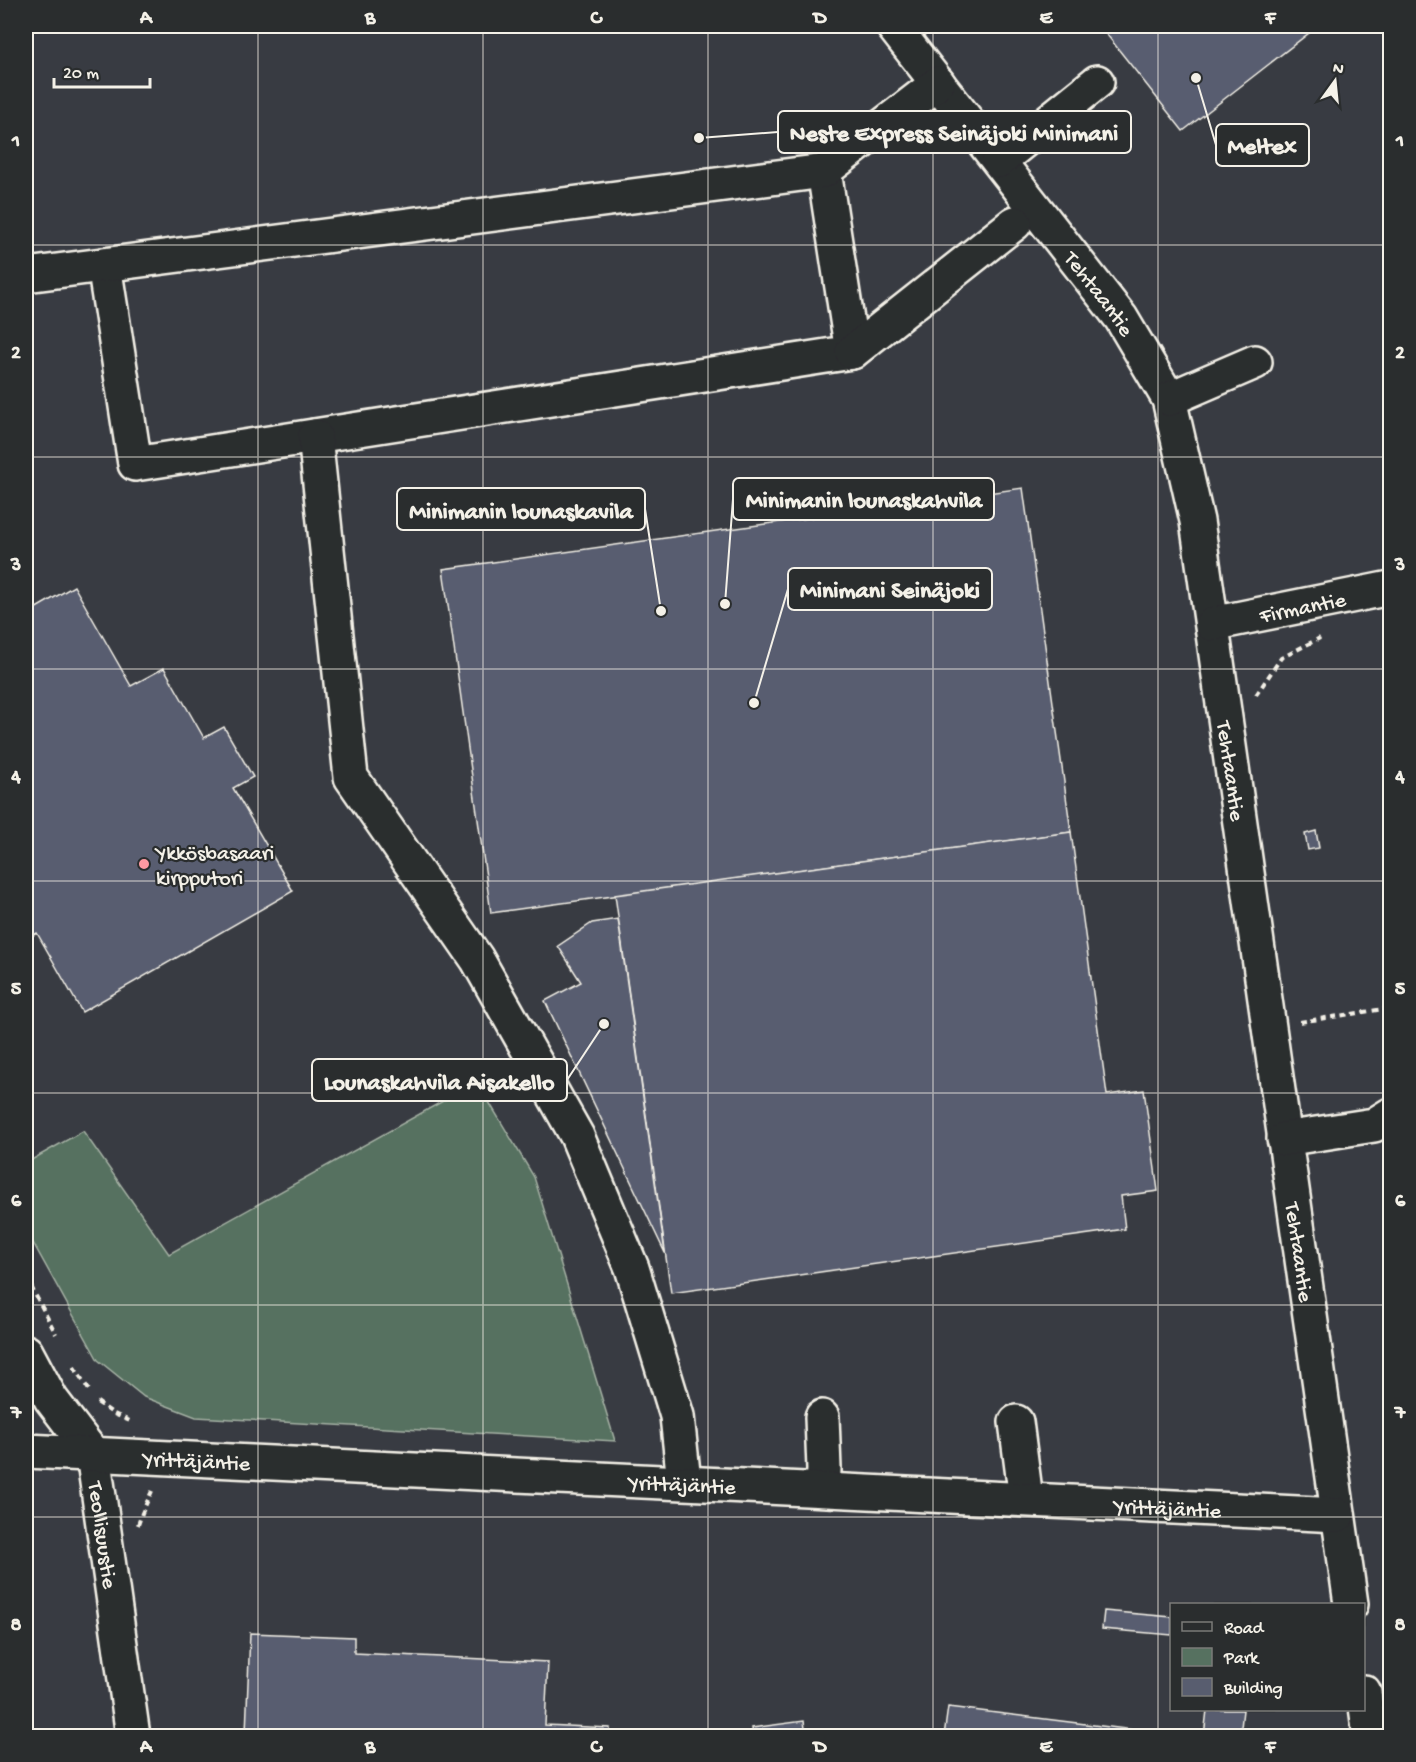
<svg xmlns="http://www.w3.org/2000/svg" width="1416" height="1762" viewBox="0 0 1416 1762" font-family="'Gochi Hand',sans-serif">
<rect width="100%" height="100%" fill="#2a2d2e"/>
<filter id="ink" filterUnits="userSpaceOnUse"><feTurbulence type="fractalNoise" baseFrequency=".0167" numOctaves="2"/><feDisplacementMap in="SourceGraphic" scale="12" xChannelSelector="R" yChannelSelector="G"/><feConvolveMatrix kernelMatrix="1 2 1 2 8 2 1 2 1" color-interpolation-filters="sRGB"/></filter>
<g filter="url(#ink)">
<path fill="#383b42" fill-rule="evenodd" d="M26 26H1390V1736H26ZM1172 1604H1364V1710H1172Z"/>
<polygon fill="#567160" stroke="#a5b1a4" stroke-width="1.5" points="477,1082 534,1177 615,1441 196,1417 144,1397 98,1360 26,1230 26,1163 83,1131 169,1254"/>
<g fill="#585d6f" stroke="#f4f1e8" stroke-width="1.5">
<polygon points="1100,26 1318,26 1183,131"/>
<polygon points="1023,488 1071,832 491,913 443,569"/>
<polygon points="74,586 131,686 164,668 204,738 224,727 253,777 233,788 293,891 82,1012 37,933 26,939 26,614"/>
<polygon points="1316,831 1319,848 1308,850 1305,834"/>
<polygon points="1071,832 1107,1095 1144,1090 1158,1191 1121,1196 1125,1229 671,1293 615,895"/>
<polygon points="618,919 665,1253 545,1001 581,982 558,946 592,923"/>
<polygon points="1104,1611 1172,1617 1172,1635 1102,1629"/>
<polygon points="250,1633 354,1637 354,1653 548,1662 545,1725 610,1728 610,1736 321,1736 246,1733"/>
<polygon points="948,1707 1182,1736 944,1736"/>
<polygon points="1207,1710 1243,1710 1240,1736 1204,1736"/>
<polygon points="804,1721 806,1736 753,1736 752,1728"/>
</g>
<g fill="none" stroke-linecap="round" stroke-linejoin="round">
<defs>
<g id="minor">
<path id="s1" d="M893 26 1121 318 1169 399 1197 521 1351 1604"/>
<polyline points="999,161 1097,82"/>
<polyline points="104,265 135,464 852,352 824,171"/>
<polyline points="26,275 824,171 938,83"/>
<polyline points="852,352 1015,223"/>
<polyline points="1169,399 1255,362"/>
<polyline points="315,436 351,777 477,959 577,1136 632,1268 677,1416 684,1482"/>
<path id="s2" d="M1212 624 1390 588"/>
<polyline points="1284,1139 1374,1125 1390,1115"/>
<path id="s3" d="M26 1352 51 1399 93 1454 133 1736"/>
<polyline points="822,1417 824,1469 823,1489"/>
<polyline points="1016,1422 1026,1499"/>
<path id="s4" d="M26 1451 1338 1515"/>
<polyline points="1364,1692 1370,1736"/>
</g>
</defs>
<use href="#minor" stroke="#f4f1e8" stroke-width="38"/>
<g stroke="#f4f1e8" stroke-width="4" stroke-dasharray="6 4.5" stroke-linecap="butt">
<polyline points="1256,695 1281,658 1320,638"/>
<polyline points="1300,1022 1390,1008"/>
<polyline points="26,1277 56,1334"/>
<polyline points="74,1367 91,1393"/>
<polyline points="97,1402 114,1414 132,1422"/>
<polyline points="138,1525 142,1513 152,1491"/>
</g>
<use href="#minor" stroke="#2a2d2e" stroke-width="33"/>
</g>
</g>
<path fill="none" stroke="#f4f1e8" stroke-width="1.5" stroke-opacity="0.55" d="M258 26V1736M483 26V1736M708 26V1736M933 26V1736M1158 26V1736M26 245H1390M26 457H1390M26 669H1390M26 881H1390M26 1093H1390M26 1305H1390M26 1517H1390"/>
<circle fill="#ff9aa2" stroke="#2a2d2e" stroke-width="2" cx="144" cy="864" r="6"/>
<g text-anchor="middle" stroke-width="4.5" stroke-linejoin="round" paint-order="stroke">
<g font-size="22" fill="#f4f1e8" stroke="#2a2d2e">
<text dy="8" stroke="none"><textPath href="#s1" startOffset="338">Tehtaantie</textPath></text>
<text dy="8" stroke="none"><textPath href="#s2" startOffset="92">Firmantie</textPath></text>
<text dy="8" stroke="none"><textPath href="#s1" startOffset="842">Tehtaantie</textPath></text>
<text dy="8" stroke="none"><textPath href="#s1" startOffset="1328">Tehtaantie</textPath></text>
<text dy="8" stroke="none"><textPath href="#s4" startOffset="171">Yrittäjäntie</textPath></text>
<text dy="8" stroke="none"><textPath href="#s4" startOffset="657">Yrittäjäntie</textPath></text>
<text dy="8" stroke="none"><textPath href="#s4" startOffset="1143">Yrittäjäntie</textPath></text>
<text dy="8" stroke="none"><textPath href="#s3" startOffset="204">Teollisuustie</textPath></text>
</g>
<g font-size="22" fill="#f4f1e8" stroke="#2a2d2e" text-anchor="start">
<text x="156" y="859">Ykkösbasaari<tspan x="156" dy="25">kirpputori</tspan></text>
</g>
</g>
<path fill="none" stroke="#f4f1e8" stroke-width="2" d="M699 138L778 132M1196 78L1216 145M725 604L733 499M661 611L645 509M754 703L788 589M604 1024L567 1080"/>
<g fill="#f4f1e8" stroke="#2a2d2e" stroke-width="2">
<circle cx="699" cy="138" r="6"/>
<circle cx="1196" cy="78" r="6"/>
<circle cx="725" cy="604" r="6"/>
<circle cx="661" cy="611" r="6"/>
<circle cx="754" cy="703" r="6"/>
<circle cx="604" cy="1024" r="6"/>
</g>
<g fill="#2a2d2e" stroke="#f4f1e8" stroke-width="2">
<rect x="778" y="111" width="353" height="42" rx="6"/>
<rect x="1216" y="124" width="93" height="42" rx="6"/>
<rect x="733" y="478" width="261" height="42" rx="6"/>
<rect x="397" y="488" width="248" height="42" rx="6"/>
<rect x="788" y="568" width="204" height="42" rx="6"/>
<rect x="312" y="1059" width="255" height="42" rx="6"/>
</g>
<g font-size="24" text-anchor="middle" font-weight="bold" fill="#f4f1e8">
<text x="954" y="140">Neste Express Seinäjoki Minimani</text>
<text x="1262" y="153">Meltex</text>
<text x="864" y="507">Minimanin lounaskahvila</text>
<text x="521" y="518">Minimanin lounaskavila</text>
<text x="890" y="597">Minimani Seinäjoki</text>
<text x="439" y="1089">Lounaskahvila Aisakello</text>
</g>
<rect width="1416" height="1762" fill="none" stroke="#2a2d2e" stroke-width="66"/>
<rect x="1170" y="1603" width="195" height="108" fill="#2a2d2e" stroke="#7b7b78" stroke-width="1.5"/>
<rect x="1182" y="1622" width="30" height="9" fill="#2a2d2e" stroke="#7b7b78" stroke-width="1.5"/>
<text x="1224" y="1633" font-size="18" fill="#f4f1e8">Road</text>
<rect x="1182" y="1648" width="30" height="18" fill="#567160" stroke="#7b7b78" stroke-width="1.5"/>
<text x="1224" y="1663" font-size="18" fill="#f4f1e8">Park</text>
<rect x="1182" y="1678" width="30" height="18" fill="#585d6f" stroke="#7b7b78" stroke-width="1.5"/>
<text x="1224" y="1693" font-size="18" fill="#f4f1e8">Building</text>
<g transform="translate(1335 81) rotate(15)" stroke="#2a2d2e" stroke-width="4.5" paint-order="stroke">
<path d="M0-4.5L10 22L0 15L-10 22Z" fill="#f4f1e8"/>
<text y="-9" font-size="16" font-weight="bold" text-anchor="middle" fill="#f4f1e8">N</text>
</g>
<path d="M54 78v9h96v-9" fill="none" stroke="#f4f1e8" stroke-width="3"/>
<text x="63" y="78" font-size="18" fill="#f4f1e8" stroke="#2a2d2e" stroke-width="4.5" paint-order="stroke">20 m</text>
<rect x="33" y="33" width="1350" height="1696" fill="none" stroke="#f4f1e8" stroke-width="2"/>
<g font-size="20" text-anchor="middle" font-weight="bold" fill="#f4f1e8">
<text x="146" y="23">A</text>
<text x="370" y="23">B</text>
<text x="596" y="23">C</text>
<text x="820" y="23">D</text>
<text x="1046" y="23">E</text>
<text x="1270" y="23">F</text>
<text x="16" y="146">1</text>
<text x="1400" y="146">1</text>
<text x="16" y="358">2</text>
<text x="1400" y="358">2</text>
<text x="16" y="570">3</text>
<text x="1400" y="570">3</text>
<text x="16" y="782">4</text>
<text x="1400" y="782">4</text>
<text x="16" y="994">5</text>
<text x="1400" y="994">5</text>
<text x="16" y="1206">6</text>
<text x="1400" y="1206">6</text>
<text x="16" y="1418">7</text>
<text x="1400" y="1418">7</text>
<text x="16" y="1630">8</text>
<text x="1400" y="1630">8</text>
<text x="146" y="1752">A</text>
<text x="370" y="1752">B</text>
<text x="596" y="1752">C</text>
<text x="820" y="1752">D</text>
<text x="1046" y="1752">E</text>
<text x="1270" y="1752">F</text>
</g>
</svg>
